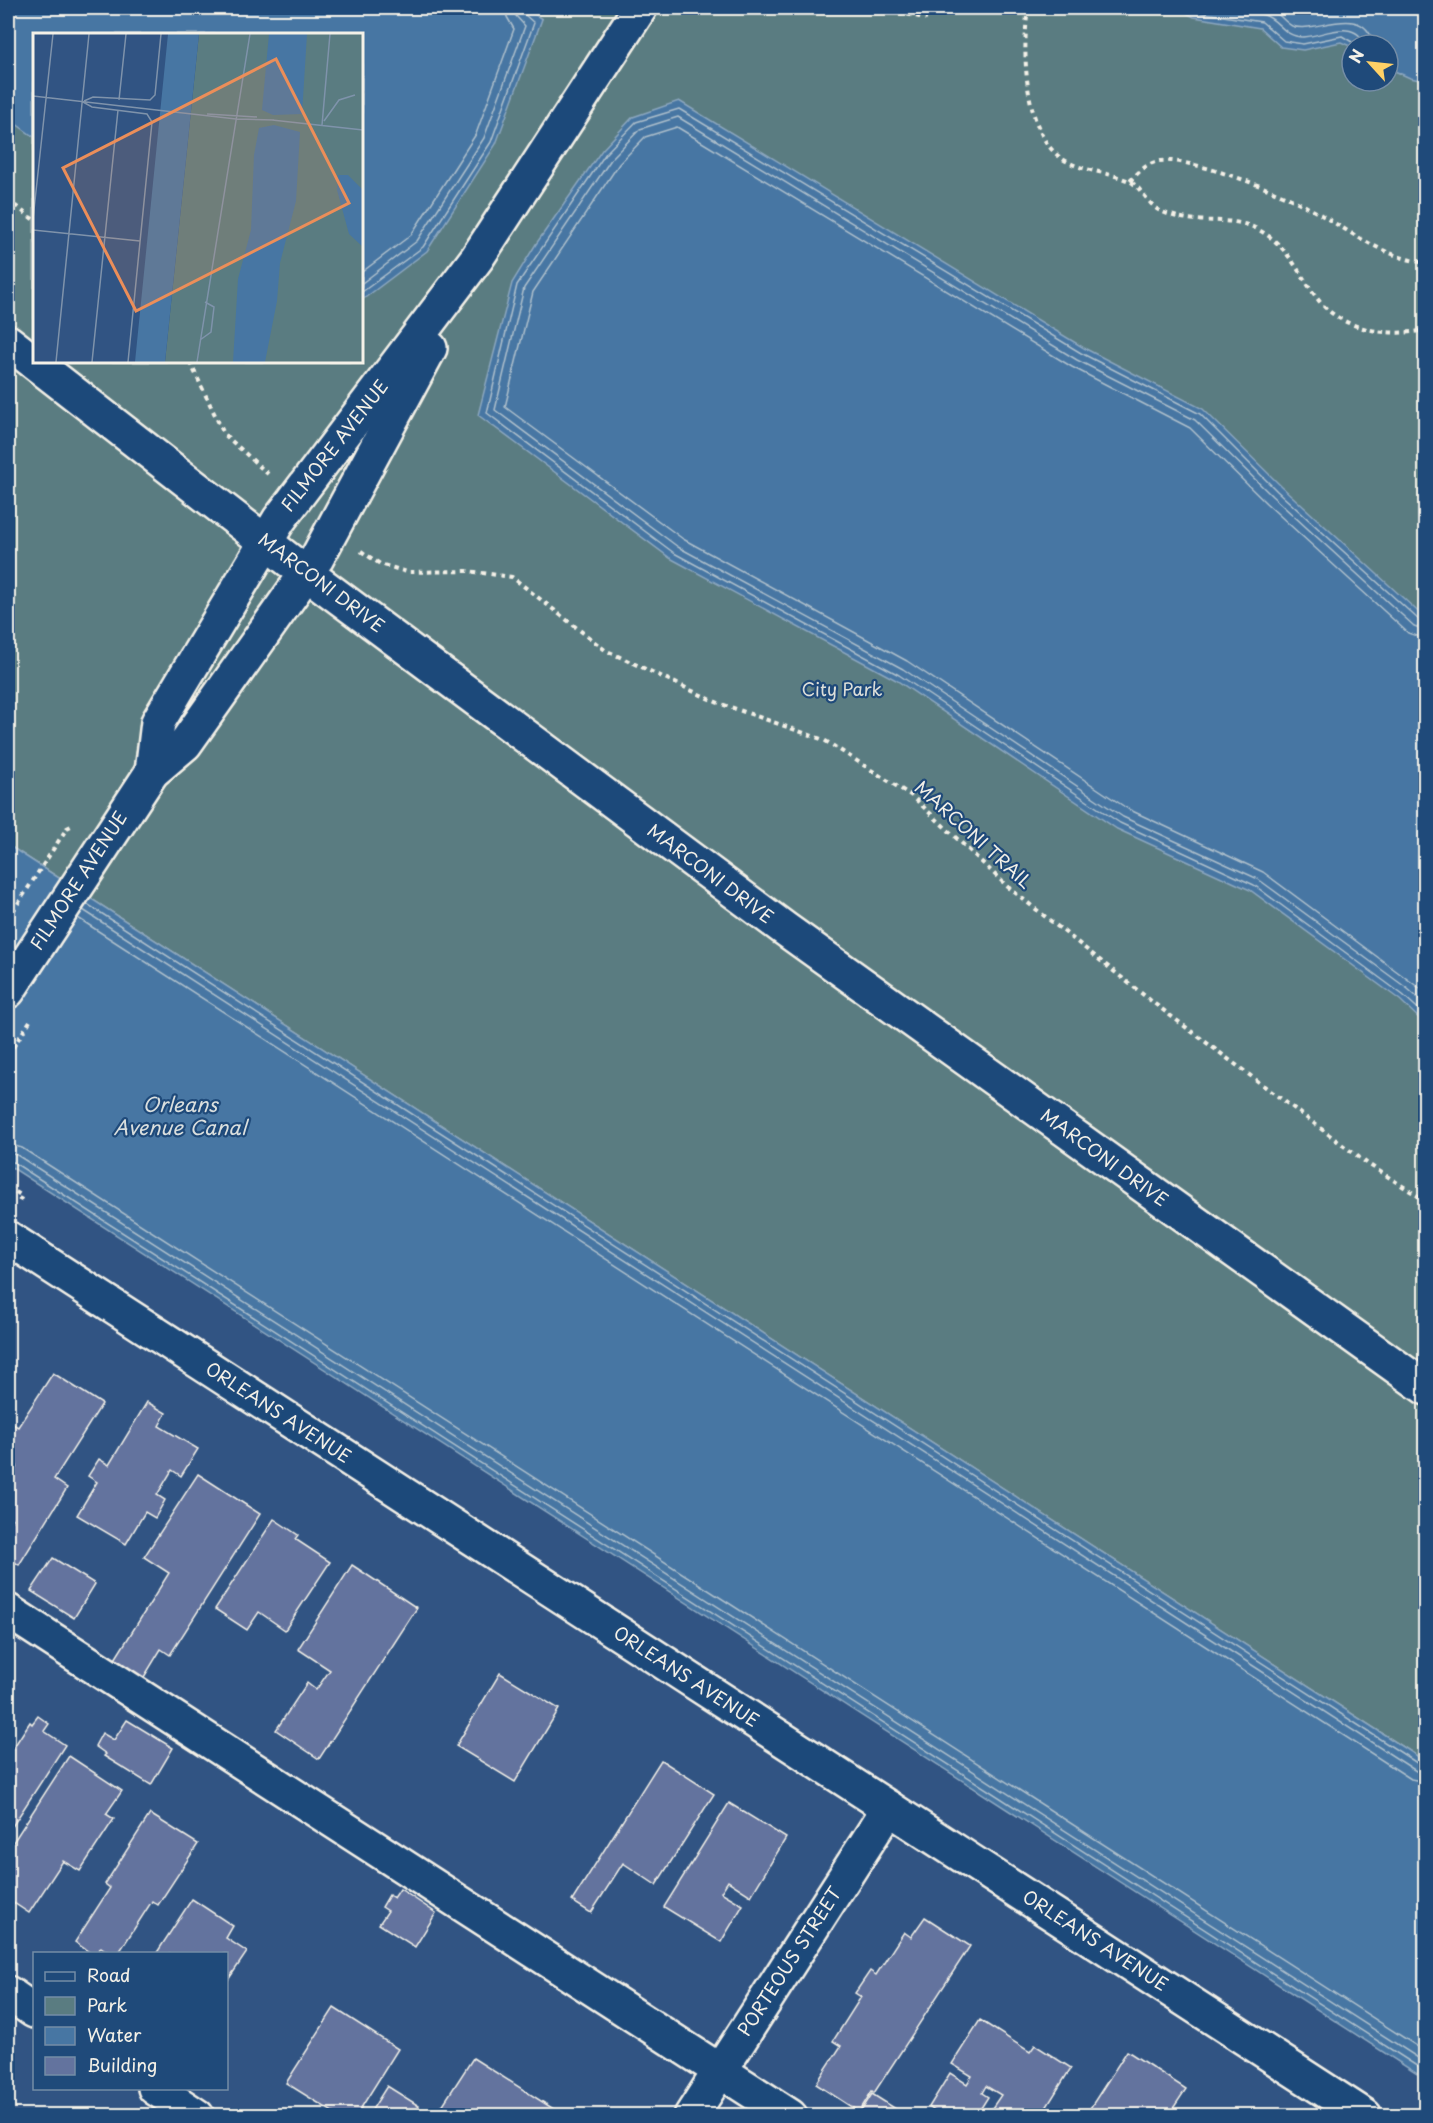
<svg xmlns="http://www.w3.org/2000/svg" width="1433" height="2123" viewBox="0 0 1433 2123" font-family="'Playpen Sans',sans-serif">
<rect width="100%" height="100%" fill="#315483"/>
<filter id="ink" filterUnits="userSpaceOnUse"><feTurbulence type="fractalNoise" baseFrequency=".0167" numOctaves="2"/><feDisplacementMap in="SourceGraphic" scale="12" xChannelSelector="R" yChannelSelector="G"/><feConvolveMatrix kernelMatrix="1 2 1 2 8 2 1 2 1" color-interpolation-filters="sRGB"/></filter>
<g filter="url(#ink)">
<path fill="#5a7c81" stroke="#a7b6b4" stroke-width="1.5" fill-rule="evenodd" d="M8 8H1425V1761L8 845ZM34 34H362V362H34ZM1352 45H1388V81H1352Z"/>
<g fill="#4776a3" stroke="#8ca7bf" stroke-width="1.5">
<polygon points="8,8 525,8 542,19 496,144 427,251 362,300 362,34 34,34 34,137 8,118"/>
<polygon points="1177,8 1425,8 1425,81 1410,78 1388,68 1388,45 1352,47 1341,42 1303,50 1281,47 1260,28 1194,17"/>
<polygon points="679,101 1084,348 1203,409 1281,486 1425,618 1425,1024 1400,1000 1250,890 1117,829 896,680 670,558 478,415 512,283 536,244 602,150 633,117"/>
<polygon points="8,845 1425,1761 1425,2079 8,1165"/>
</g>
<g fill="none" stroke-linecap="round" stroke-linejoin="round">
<g stroke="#afc0cc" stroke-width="1.5">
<polyline points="1189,8 1197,12 1262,22 1284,41 1303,44 1342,36 1357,45"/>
<path d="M1218 8C1233 10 1250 10 1264 15 1280 20 1283 37 1303 37 1323 36 1355 17 1365 45"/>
<path d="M1270 8C1278 12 1284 22 1292 26 1314 35 1364 0 1374 45"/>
<polyline points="362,272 411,235 476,134 514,29 507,17 506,8"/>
<polyline points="362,283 417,241 484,138 525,26 516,16 515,8"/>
<polyline points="362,292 423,247 491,142 534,23 524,14 522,8"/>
<polyline points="1426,622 1419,620 1277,491 1200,414 1081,353 679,109 636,122 606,153 517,285 487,413 674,553 899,675 1120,823 1254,885 1403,995 1426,1016"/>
<polyline points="1426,630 1414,626 1272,496 1195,420 1077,360 678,117 640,129 612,158 524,288 495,410 678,547 903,669 1123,817 1258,879 1408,989 1426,1005"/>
<polyline points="1426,639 1408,633 1266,503 1190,428 1072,367 677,127 645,137 619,164 533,292 505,407 683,539 907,661 1128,809 1263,872 1426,993"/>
<polyline points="87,904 1420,1765 1426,1766"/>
<polyline points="83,910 1416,1771 1426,1773"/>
<polyline points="78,918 1411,1779 1426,1782"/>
<polyline points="8,1144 22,1148 1426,2052"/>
<polyline points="8,1153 17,1155 1426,2063"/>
<polyline points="8,1161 13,1162 1426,2072"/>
</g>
</g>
<g fill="#63739e" stroke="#f4f1e8" stroke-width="1.5">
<polygon points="53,1373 102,1404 54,1479 67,1488 19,1565 8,1558 8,1527 13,1519 8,1516 8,1481 17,1466 8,1461 8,1433 13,1424 18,1427"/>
<polygon points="147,1402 166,1413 159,1426 198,1449 181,1476 172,1470 157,1495 165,1500 155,1518 145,1512 126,1544 77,1515 97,1482 88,1476 99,1459 109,1465"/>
<polygon points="198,1474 260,1514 170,1655 161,1649 141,1682 112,1664 169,1573 144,1557"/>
<polygon points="274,1519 298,1535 295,1539 330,1562 285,1630 259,1612 247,1630 215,1609"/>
<polygon points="53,1558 95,1584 74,1618 31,1591"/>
<polygon points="352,1565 417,1608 319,1759 276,1730 307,1683 316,1690 330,1670 298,1649"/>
<polygon points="500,1673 559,1709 515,1782 456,1746"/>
<polygon points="38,1716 49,1724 44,1731 65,1745 8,1833 8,1756 30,1722 32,1724"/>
<polygon points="127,1720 173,1748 151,1785 104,1756 106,1754 95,1746 102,1733 114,1740"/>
<polygon points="69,1756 122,1791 106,1814 114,1819 80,1871 63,1861 29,1913 8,1899 8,1850"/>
<polygon points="661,1760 714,1794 656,1885 623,1863 591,1913 572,1901"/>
<polygon points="729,1803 786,1838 751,1896 728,1881 721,1892 743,1905 721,1942 664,1907"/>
<polygon points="150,1814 198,1844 158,1905 152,1901 118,1954 111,1954 101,1947 96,1954 92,1954 75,1942 110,1888 105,1884"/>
<polygon points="400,1889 436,1913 415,1947 379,1924 388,1911 382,1907 389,1895 394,1898"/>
<polygon points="192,1899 233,1926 226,1938 247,1952 226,1983 226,1954 156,1954"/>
<polygon points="925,1917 970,1946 874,2093 872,2091 859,2112 816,2084 841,2046 833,2041 861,1997 855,1993 870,1971 876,1975 904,1932 911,1937"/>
<polygon points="334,2008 398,2049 356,2116 339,2116 286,2083"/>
<polygon points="980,2020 1030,2052 1035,2045 1071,2068 1041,2116 1005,2116 992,2108 1001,2095 986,2086 982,2093 988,2097 976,2116 942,2116 929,2107 950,2073 967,2084 972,2076 952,2064"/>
<polygon points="1127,2051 1186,2089 1168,2116 1085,2116"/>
<polygon points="473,2058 560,2113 558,2116 451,2116 440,2109"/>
<polygon points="387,2086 419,2106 413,2116 368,2116"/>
<polygon points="872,2094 907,2116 858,2116"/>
</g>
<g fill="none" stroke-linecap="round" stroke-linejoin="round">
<defs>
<g id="minor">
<polyline points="8,342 290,561 785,929 1426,1388"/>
<polyline points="152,772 158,722 279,520 477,258 640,8"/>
<polyline points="8,991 152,772 185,744 317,558 430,348"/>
<polyline points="8,1238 1365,2116"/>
<polyline points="8,1611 790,2116"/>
<polyline points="8,1993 34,2011"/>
<polyline points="155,2088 197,2116"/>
<polyline points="691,2116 889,1808"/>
</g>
</defs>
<use href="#minor" stroke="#f4f1e8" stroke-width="38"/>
<g stroke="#f4f1e8" stroke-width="4" stroke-dasharray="4.5 4.5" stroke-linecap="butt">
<polyline points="881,8 927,19"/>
<path d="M1028 8C1022 50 1023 141 1068 162 1087 172 1109 172 1129 181 1140 186 1147 202 1157 209 1164 214 1180 218 1188 219 1213 223 1235 217 1259 230 1289 246 1300 277 1320 302 1344 331 1391 337 1426 330"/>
<path d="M1130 181C1137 174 1145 165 1155 162 1181 153 1281 192 1307 207 1346 228 1381 257 1426 263"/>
<polyline points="8,200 34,220"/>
<polyline points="190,362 224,434 268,474"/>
<polyline points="361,551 380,564 407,572 468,571 512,577 605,650 716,702 824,740 912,796 1008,887 1155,1004 1368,1164 1426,1201"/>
<polyline points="8,919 67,828 71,826"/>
<polyline points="8,1055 30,1021"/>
<polyline points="8,1187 22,1196 17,1205"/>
</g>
<use href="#minor" stroke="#1f4a7a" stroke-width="33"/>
</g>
</g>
<g text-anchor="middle" stroke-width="4.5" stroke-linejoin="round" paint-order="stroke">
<g font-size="18" fill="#f4f1e8" stroke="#1f4a7a">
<text transform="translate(335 446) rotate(-52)" y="6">FILMORE AVENUE</text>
<text transform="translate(321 583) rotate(37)" y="6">MARCONI DRIVE</text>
<text transform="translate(973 835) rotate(42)" y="6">MARCONI TRAIL</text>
<text transform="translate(710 874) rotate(37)" y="6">MARCONI DRIVE</text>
<text transform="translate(79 881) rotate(-57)" y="6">FILMORE AVENUE</text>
<text transform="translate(1104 1158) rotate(36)" y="6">MARCONI DRIVE</text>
<text transform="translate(278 1413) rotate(33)" y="6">ORLEANS AVENUE</text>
<text transform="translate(686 1677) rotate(33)" y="6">ORLEANS AVENUE</text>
<text transform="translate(1095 1941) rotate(33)" y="6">ORLEANS AVENUE</text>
<text transform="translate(790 1962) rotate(-57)" y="6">PORTEOUS STREET</text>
</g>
<g font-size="18" fill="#dddfd9" stroke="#1f4a7a">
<text x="842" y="696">City Park</text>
</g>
<g font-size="20" font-style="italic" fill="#dadfde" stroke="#1f4a7a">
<text x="180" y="1112">Orleans<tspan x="180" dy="23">Avenue Canal</tspan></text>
</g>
</g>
<g transform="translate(33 33)">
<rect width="330" height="330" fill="#315483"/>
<path d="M166 1H330V329H132Z" fill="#5a7c81"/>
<path d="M135 1H166L132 329H102ZM236 1H274L269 81 240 82 229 77ZM241 92 267 99 263 168 247 230 244 268 232 329H200L205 246 218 197 221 122 226 95ZM305 142H315L330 157V214L316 201 304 157Z" fill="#4776a3"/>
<path fill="none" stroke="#7f93ab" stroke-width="1.5" d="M0 63 203 86 241 87M86 67 93 1M51 68 60 64 117 67 122 62 128 1M50 69 59 74 114 81 119 89 95 329M174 81 224 84M239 87 330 97M291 88 306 67 322 62M289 92 297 1M0 186 20 1M0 197 107 208M167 307 178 299 181 274 172 269M23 329 56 1M59 329 85 77M164 329 217 1"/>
<path fill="#ec8e59" fill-opacity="0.15" stroke="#ec8e59" stroke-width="3" d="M243 26 316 170 103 278 30 135Z"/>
<rect width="330" height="330" fill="none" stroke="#f4f1e8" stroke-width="3"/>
</g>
<rect width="1433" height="2123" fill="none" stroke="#1f4a7a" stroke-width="30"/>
<rect x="15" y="15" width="1403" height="2093" fill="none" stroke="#f4f1e8" stroke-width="2" filter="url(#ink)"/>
<rect x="33" y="1952" width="195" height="138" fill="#1f4a7a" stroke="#748da6" stroke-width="1.5"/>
<rect x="45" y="1972" width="30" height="9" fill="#1f4a7a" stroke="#748da6" stroke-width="1.5"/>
<text x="87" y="1982" font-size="18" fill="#f4f1e8">Road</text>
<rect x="45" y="1997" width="30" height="18" fill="#5a7c81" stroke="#748da6" stroke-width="1.5"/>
<text x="87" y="2012" font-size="18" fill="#f4f1e8">Park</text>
<rect x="45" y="2027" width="30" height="18" fill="#4776a3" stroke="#748da6" stroke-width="1.5"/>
<text x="87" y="2042" font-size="18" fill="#f4f1e8">Water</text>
<rect x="45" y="2057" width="30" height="18" fill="#63739e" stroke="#748da6" stroke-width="1.5"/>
<text x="87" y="2072" font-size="18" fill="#f4f1e8">Building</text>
<g transform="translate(1370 63) rotate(297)"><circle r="28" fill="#1f4a7a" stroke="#748da6" stroke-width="1.5"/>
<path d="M0-4.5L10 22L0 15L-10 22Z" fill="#ffd166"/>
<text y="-9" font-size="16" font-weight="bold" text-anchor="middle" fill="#f4f1e8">N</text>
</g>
</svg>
